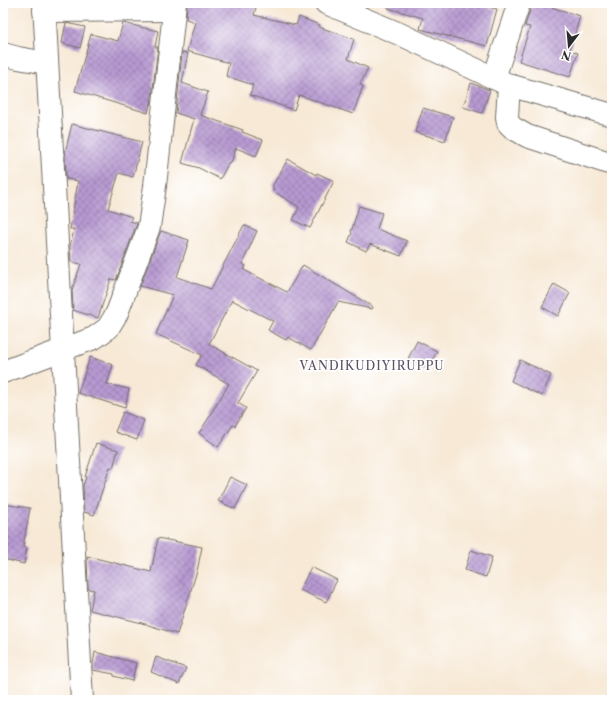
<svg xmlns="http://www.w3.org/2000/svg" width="615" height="703" viewBox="0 0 615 703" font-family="'Libre Caslon Text',serif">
<defs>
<pattern id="building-cross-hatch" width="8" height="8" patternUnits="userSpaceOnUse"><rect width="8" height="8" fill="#b89ad2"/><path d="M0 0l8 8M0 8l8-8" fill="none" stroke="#967eab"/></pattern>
</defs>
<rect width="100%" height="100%" fill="#fff"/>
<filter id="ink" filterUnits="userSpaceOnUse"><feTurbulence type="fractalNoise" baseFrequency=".025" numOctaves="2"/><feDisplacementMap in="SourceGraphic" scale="8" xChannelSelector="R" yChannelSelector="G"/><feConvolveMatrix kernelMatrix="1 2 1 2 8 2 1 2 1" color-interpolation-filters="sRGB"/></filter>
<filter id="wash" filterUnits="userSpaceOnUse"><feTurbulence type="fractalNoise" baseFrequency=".012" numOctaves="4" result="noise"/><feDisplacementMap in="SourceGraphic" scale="16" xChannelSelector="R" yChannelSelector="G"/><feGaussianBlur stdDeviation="0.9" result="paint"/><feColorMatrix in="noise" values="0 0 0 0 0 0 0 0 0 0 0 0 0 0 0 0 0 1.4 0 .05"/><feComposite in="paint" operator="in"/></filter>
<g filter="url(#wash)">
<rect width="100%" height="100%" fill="#f7e9d6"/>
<g id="blocks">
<g fill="url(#building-cross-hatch)">
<polygon points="187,3 257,3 254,15 296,25 299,17 320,25 319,27 354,39 348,59 368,68 360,84 363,86 353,114 299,95 294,110 250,95 253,85 226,76 229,63 187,51 195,22 186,19"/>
<polygon points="388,3 472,3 497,9 487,46 420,29 423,18 388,8"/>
<polygon points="531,3 538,3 580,16 570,50 578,53 570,77 519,61 530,27 525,26 531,7"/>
<polygon points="66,23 85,27 80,48 62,43"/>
<polygon points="123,23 158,31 155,47 158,47 151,105 150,104 148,113 75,91 91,34 118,41"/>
<polygon points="182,52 188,53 182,83 208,92 200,115 243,130 242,132 263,140 256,156 236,148 231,163 229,162 220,179 199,168 182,163 194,119 176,113"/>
<polygon points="471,83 490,90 482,113 463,107"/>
<polygon points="423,108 453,117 445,141 415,132"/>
<polygon points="72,124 142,142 133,177 119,173 108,209 132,217 130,221 137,223 116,280 111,279 98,318 73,310 72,290 81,264 71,262 70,247 74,229 70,229 78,181 66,179 65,157 66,153 65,153"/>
<polygon points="288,159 316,175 317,173 334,181 310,228 293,220 299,207 273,191 273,185"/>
<polygon points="359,206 382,213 377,229 407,241 401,256 370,244 366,251 348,242 352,233 351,232"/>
<polygon points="244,225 257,231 242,264 246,266 244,270 287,292 303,265 373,307 372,309 338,302 311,350 288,337 286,340 268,330 273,321 232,300 209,344 257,371 238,403 246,408 235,426 233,425 218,447 199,433 212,413 212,412 229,384 196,365 202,355 156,334 173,295 140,286 161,231 189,240 177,277 211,289"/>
<polygon points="554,284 570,293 558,316 542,307"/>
<polygon points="417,341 437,351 428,369 408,359"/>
<polygon points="90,357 113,365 107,384 129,389 125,408 78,393"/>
<polygon points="520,360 551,375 542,396 511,381"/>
<polygon points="123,412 144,420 137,440 115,432"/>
<polygon points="96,443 118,450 113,468 110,467 94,515 84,512 83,486 86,477 85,477"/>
<polygon points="230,477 247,485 235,509 218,501"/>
<polygon points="3,504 30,508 23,547 27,548 24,564 3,559"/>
<polygon points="158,538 202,547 197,571 177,634 142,623 90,610 94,590 88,589 87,556 151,572"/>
<polygon points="471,550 492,557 486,577 465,570"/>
<polygon points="311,567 337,580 326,602 300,590"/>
<polygon points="95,652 136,663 132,681 114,676 114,674 93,670 93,664"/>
<polygon points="156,657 186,668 179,684 151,672"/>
</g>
</g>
</g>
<g filter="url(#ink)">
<use href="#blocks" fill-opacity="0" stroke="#726e67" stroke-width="1"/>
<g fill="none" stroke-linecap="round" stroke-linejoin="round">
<defs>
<g id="minor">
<polyline points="44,3 82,700"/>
<polyline points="326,3 402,35 509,85 612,115"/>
<polyline points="44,11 174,10"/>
<polyline points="3,54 18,58 47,63"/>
<polyline points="494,78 519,3"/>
<polyline points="509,85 507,117 508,123 513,128 527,136 612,164"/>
<polyline points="3,372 94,338 108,328 117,313 149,227 155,186 175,3"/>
</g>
</defs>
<use href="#minor" stroke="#726e67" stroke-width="24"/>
<use href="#minor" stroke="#fff" stroke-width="22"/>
</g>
</g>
<g text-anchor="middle" stroke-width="3.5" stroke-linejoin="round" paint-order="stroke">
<g font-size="12" letter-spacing="1" fill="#5c5265" stroke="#fff">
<text x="372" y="370">VANDIKUDIYIRUPPU</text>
</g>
</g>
<rect width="615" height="703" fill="none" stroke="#fff" stroke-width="16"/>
<g transform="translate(569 46) rotate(196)" stroke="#ffffff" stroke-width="3" paint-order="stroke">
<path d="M0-3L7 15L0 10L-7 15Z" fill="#2b2b2b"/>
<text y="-6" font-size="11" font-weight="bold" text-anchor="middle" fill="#2b2b2b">N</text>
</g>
</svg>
